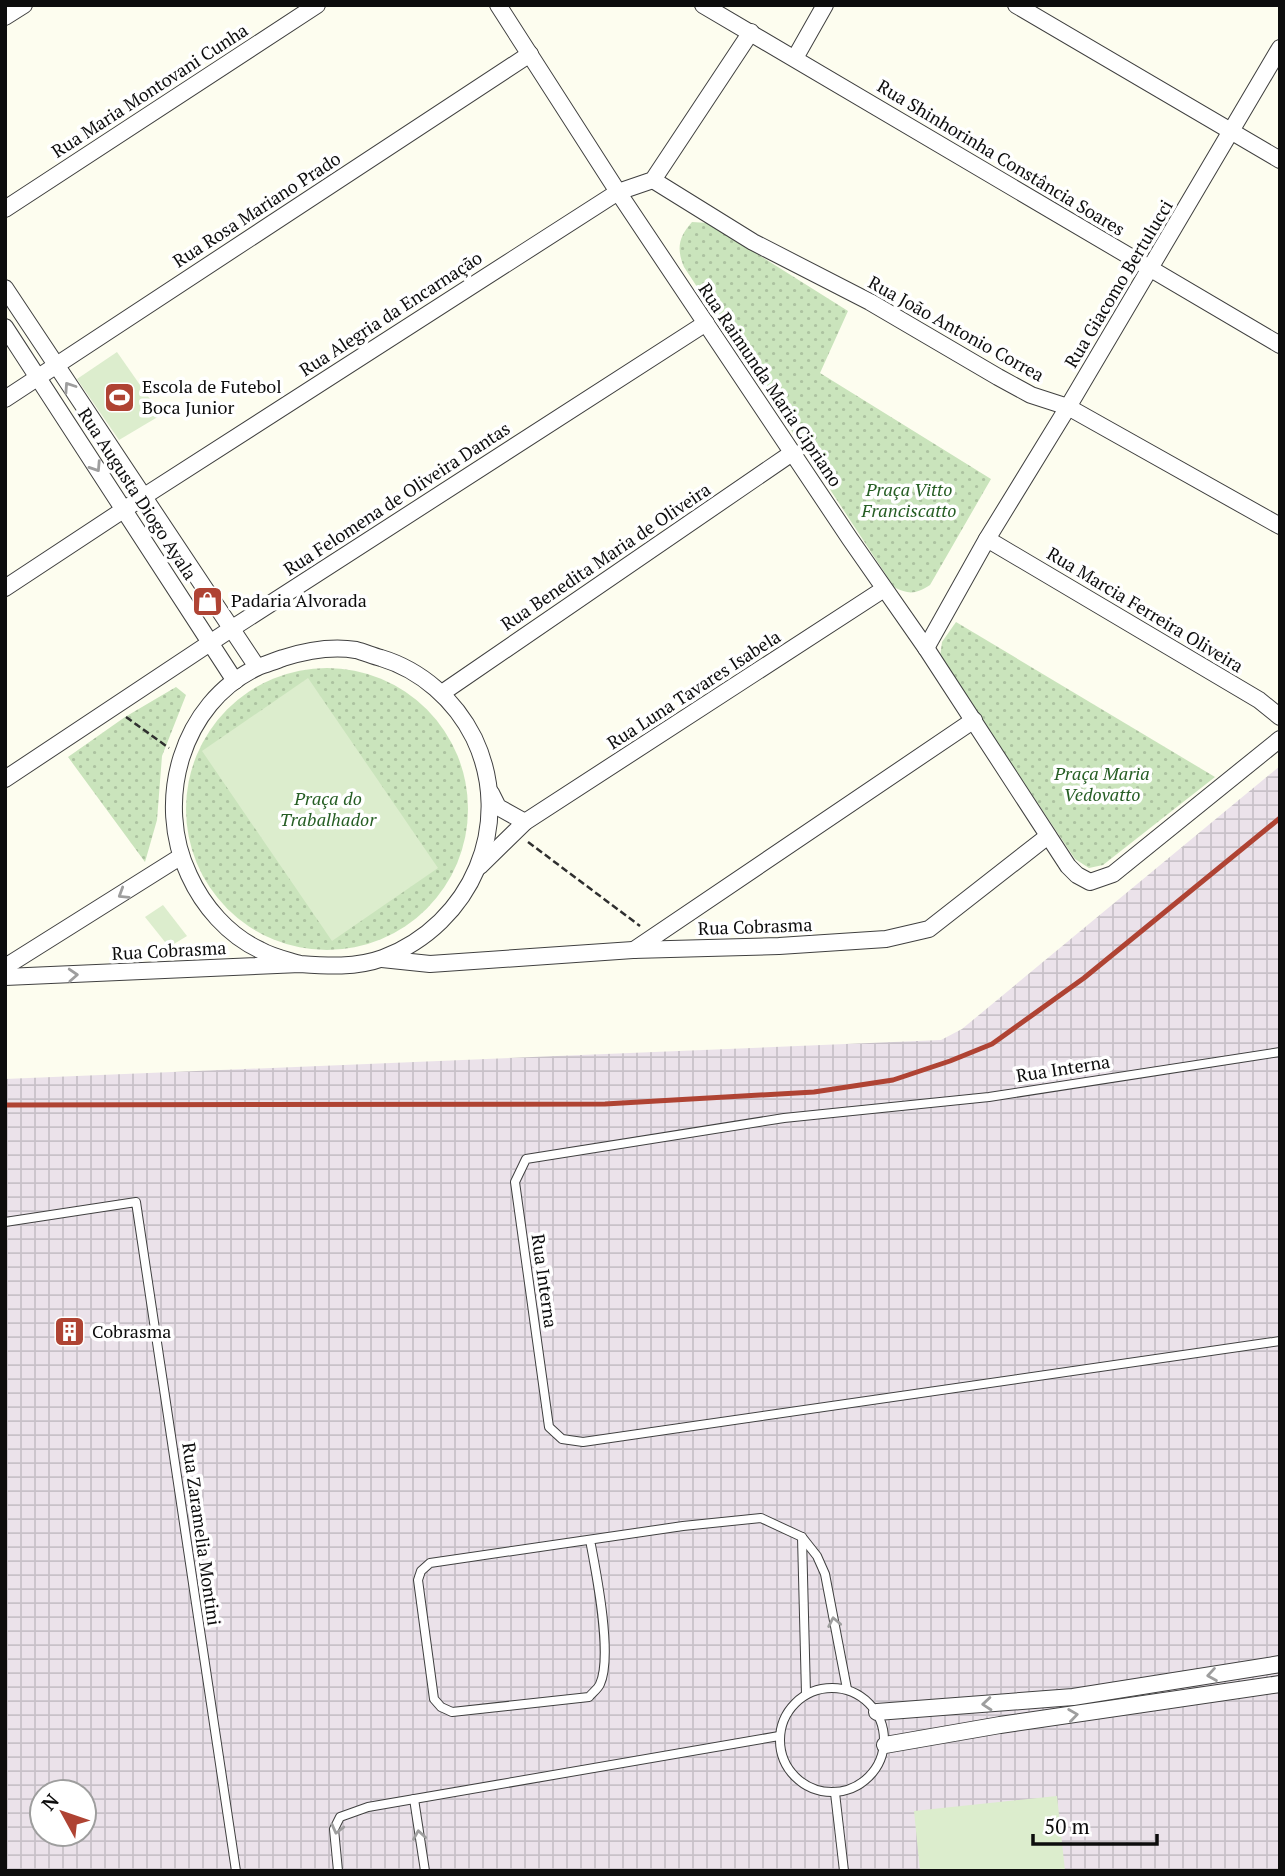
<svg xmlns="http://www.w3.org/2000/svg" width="1285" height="1876" viewBox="0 0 1285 1876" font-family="'PT Serif',serif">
<defs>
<pattern id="industrial-grid" width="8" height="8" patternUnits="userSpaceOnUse" patternTransform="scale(1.75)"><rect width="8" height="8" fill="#ebe2ea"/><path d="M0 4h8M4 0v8" fill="none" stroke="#c8c1c8"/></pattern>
<pattern id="park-dots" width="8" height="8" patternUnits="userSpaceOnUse" patternTransform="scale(1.75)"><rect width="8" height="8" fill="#cae4bc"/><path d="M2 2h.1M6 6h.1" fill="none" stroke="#acc2a0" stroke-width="1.8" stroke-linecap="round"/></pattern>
</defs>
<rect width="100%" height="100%" fill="#fdfdef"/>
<path fill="url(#industrial-grid)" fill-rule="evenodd" d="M1280 766V1871H5V1079L941 1040 962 1029ZM42 1792H84V1834H42Z"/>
<g fill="url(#park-dots)">
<path d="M692 222 708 223 848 311 820 373 991 479 930 585C916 594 909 595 894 587L684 267C676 248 679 237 692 222Z"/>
<polygon points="956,622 1215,777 1103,865 1089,868 1075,859 940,657 942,642"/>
<circle cx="327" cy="809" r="141"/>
<polygon points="176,687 186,695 162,756 157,820 145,862 68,757 125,717"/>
</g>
<g fill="#dcedcd">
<polygon points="117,352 161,415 119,440 77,379"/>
<polygon points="308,678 438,868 332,941 202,751"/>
<polygon points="163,905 187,936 169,947 145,917"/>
<polygon points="1057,1796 1065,1871 920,1871 914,1811"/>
</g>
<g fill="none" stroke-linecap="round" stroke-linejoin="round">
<defs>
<g id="service">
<polyline points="1280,1052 989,1097 784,1118 526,1159 515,1182 549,1427 562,1439 583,1442 1280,1341"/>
<polyline points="5,1222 136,1202 236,1871"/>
<polyline points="802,1537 806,1694"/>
<path d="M590 1540C596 1571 613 1656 600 1684 598 1689 592 1693 589 1697L452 1712 441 1707 434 1699 418 1580 421 1571 430 1563 683 1526 761 1518 802 1537 817 1556 825 1574 847 1689"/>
<circle cx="832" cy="1740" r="52"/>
<polyline points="835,1793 844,1871"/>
<polyline points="414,1799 425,1871"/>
<polyline points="338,1871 334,1829 340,1817 368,1807 779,1736"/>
</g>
<g id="minor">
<polyline points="498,5 618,192 850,539 926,648 1068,866 1077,875 1090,882 1113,874 1280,739"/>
<polyline points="703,5 1280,345"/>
<polyline points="1016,5 1280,160"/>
<polyline points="5,17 24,5"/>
<polyline points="795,58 825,5"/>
<polyline points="653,180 753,242 870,302 998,377 1031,395 1068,407 1280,526"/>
<polyline points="5,209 317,5"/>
<polyline points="5,288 257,667"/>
<polyline points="5,327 235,681"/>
<polyline points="5,399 530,54"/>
<polyline points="987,539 1259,700 1280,717"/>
<polyline points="5,588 143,497 618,192 653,180 751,32"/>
<polyline points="926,648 987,539 1068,407 1280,48"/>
<polyline points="442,693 792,453"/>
<polyline points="5,779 231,629 706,323"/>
<polyline points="491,793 498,807 525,822"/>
<polyline points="480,866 525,822 884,589"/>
<polyline points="634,950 974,720"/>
<polyline points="382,959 430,964 633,950 779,946 886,939 929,929 1048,836"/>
<polyline points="5,967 180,857"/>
<path d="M5 977 300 964C327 966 356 968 383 958 472 924 515 824 474 738 455 700 421 670 381 658 373 656 364 652 356 650 332 646 305 651 283 658 275 661 266 664 258 667 181 703 154 802 189 875 203 906 228 935 260 950 272 957 287 960 300 964"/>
<polyline points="877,1712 1073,1697 1280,1664"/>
<polyline points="885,1745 1000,1725 1280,1684"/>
</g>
</defs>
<use href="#service" stroke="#404040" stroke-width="10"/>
<use href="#minor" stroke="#404040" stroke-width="18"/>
<g stroke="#2f2f2f" stroke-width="2.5" stroke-dasharray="7 3.5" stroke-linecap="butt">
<polyline points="126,717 169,748"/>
<polyline points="528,842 640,926"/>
</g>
<use href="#service" stroke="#fff" stroke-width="8"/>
<use href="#minor" stroke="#fff" stroke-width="16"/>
<polyline stroke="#af4333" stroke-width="5" points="5,1105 605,1104 814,1092 893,1080 950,1061 992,1044 1084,978 1280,818"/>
</g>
<defs><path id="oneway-chevron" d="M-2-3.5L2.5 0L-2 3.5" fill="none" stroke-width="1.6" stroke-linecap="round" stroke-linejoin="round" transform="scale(1.75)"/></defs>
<g stroke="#9e9e9e">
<use href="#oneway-chevron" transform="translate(69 387) rotate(-124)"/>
<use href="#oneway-chevron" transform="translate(96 467) rotate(57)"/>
<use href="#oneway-chevron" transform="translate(123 894) rotate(148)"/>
<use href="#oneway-chevron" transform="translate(73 975) rotate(-3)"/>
<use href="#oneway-chevron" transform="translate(834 1622) rotate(-101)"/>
<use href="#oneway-chevron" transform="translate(1212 1675) rotate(171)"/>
<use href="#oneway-chevron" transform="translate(987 1704) rotate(175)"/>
<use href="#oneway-chevron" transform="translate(1073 1715) rotate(-8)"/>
<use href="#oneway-chevron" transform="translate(337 1829) rotate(104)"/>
<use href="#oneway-chevron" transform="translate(419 1835) rotate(-99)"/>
</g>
<defs>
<symbol id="stadium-square" viewBox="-11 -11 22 22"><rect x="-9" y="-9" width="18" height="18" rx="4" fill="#af4333" stroke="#fff"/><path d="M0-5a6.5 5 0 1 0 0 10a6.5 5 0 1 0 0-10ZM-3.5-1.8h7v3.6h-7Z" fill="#fff"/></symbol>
<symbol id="shop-square" viewBox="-11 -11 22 22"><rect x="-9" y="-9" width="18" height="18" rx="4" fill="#af4333" stroke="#fff"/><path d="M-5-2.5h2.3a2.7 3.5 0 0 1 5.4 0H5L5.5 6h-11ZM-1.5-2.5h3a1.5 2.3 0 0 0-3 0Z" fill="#fff"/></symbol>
<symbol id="building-square" viewBox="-11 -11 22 22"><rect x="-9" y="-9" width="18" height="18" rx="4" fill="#af4333" stroke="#fff"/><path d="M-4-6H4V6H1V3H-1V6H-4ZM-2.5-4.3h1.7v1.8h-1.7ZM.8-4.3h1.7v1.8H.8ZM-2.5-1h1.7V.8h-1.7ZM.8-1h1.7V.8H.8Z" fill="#fff"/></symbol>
</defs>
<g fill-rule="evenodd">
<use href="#stadium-square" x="102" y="380" width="35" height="35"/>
<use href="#shop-square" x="190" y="584" width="35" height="35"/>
<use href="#building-square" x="52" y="1314" width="35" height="35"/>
</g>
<g text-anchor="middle" stroke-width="7" stroke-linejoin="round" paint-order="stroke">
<g font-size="18" fill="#0d0d0d" stroke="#fff">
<text transform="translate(150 91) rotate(-33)" y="6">Rua Maria Montovani Cunha</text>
<text transform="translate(1001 158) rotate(31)" y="6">Rua Shinhorinha Constância Soares</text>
<text transform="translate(257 210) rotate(-33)" y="6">Rua Rosa Mariano Prado</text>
<text transform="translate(1119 284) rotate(-59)" y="6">Rua Giacomo Bertulucci</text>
<text transform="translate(391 314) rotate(-33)" y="6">Rua Alegria da Encarnação</text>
<text transform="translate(956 329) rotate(29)" y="6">Rua João Antonio Correa</text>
<text transform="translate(770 385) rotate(56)" y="6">Rua Raimunda Maria Cipriano</text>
<text transform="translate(137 494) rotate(57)" y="6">Rua Augusta Diogo Ayala</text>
<text transform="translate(397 499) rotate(-33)" y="6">Rua Felomena de Oliveira Dantas</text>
<text transform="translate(606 557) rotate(-34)" y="6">Rua Benedita Maria de Oliveira</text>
<text transform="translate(1145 610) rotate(31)" y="6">Rua Marcia Ferreira Oliveira</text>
<text transform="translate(694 690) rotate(-33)" y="6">Rua Luna Tavares Isabela</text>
<text transform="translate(755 927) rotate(-2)" y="6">Rua Cobrasma</text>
<text transform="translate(169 951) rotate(-3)" y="6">Rua Cobrasma</text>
<text transform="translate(1063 1069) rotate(-9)" y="6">Rua Interna</text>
<text transform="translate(544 1281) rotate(82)" y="6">Rua Interna</text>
<text transform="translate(201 1534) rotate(82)" y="6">Rua Zaramelia Montini</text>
</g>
<g font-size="18" fill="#0d0d0d" stroke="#fff" text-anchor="start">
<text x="142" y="393">Escola de Futebol<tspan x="142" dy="21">Boca Junior</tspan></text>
<text x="231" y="607">Padaria Alvorada</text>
<text x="92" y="1338">Cobrasma</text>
</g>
<g font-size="18" font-style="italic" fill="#265e24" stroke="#fff">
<text x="909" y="496">Praça Vitto<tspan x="909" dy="21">Franciscatto</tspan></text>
<text x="1102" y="780">Praça Maria<tspan x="1102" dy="21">Vedovatto</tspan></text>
<text x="328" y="805">Praça do<tspan x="328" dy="21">Trabalhador</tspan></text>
</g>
</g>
<rect width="1285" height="1876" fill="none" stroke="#0d0d0d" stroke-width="14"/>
<g transform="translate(63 1813) rotate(310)"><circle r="33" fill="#ffffff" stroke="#9e9e9e" stroke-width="2"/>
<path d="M0-5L12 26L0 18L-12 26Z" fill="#af4333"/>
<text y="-10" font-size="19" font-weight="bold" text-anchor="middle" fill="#0d0d0d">N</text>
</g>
<path d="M1033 1834v10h124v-10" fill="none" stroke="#0d0d0d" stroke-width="3.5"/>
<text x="1044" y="1834" font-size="21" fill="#0d0d0d" stroke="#ffffff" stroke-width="5" paint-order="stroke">50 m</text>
</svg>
